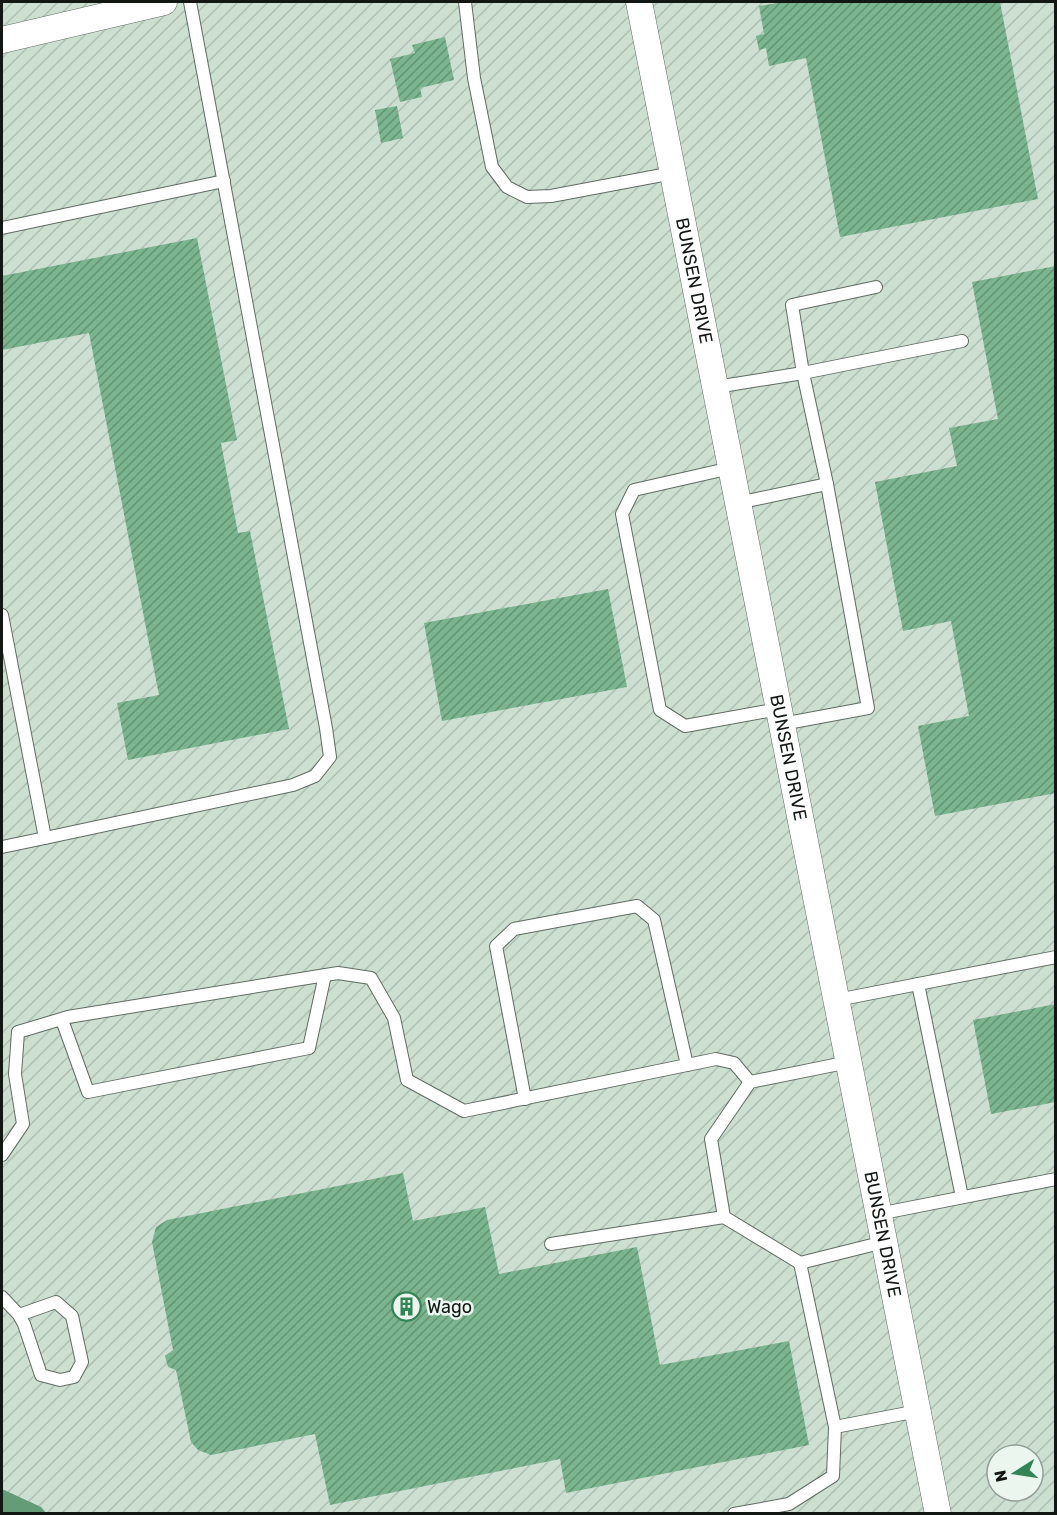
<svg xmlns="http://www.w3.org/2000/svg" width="1057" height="1515" viewBox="0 0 1057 1515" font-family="Rubik,sans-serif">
<defs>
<pattern id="industrial-furrows" width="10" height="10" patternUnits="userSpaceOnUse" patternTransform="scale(1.5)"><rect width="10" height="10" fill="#ccdfd1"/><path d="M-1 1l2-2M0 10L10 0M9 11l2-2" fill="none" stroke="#aebfb3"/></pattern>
<pattern id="building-hatch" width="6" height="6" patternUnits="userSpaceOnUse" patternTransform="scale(1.5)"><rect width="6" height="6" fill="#7bb58f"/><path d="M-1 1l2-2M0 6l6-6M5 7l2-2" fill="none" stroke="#639274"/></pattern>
</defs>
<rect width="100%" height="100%" fill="#dde9e0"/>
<path fill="url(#industrial-furrows)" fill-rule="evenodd" d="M2 2H1055V1513L2 1514ZM997 1455H1033V1491H997Z"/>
<polygon fill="#639c77" points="2,1489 41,1507 46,1513 2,1513"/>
<g fill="url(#building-hatch)">
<polygon points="784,2 1000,2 1038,199 840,237 806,58 769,66 766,48 759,50 756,36 764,34 759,6"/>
<polygon points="445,37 454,80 420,88 422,97 400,102 390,59 415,53 412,45"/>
<polygon points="397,106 403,138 381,143 375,110"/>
<polygon points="197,238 237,440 221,443 238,533 250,531 289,729 128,760 117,703 159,695 89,333 2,350 2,276"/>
<polygon points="1056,266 1056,793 935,816 918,726 969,716 951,621 903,631 875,482 957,466 949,428 998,419 972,282"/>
<polygon points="608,589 627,687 442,721 424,623"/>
<polygon points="1056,1004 1056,1102 991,1114 973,1020"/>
<polygon points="403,1173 413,1221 485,1207 499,1274 637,1247 660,1365 789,1341 809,1445 566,1493 560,1459 330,1505 315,1434 211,1455 198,1450 191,1442 176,1370 168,1367 165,1356 173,1350 152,1242 156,1227 167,1220"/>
</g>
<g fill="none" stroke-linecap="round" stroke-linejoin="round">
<defs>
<g id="lane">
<polyline points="465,2 474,78 492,167 507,187 527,197 551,196 673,173"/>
<polyline points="2,228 224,181"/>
<polyline points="716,387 803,373 962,341"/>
<polyline points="731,468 634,490 622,514 660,710 685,726 779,709"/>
<polyline points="738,503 827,484"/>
<polyline points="2,615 45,838 2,847"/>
<polyline points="782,724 868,708 827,484 803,373 792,305 876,287"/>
<polyline points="45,838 293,785 315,776 330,757 326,728 190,2"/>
<polyline points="918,984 962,1197"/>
<polyline points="837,1000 1056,957"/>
<polyline points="62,1020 88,1092 309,1048 325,975"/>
<polyline points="525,1099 496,946 514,929 637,906 654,920 687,1065"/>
<polyline points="2,1155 23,1124 15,1074 18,1032 68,1017 338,973 371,978 394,1018 407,1080 464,1111 716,1059 734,1063 750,1082"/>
<polyline points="878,1214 1056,1179"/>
<polyline points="551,1244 724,1217"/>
<polyline points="800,1263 724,1217 711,1139 750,1082 849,1062"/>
<polyline points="2,1297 19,1315 24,1324 41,1375 60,1380 74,1377 82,1362 72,1316 56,1302 19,1315"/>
<polyline points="835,1427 800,1263 884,1242"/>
<polyline points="734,1514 789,1504 833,1476 835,1427 918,1411"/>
</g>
<g id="street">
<path id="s1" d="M639 2 938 1514"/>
<polyline points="2,40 164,2"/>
</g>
</defs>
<use href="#lane" stroke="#606b63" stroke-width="14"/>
<use href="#street" stroke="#606b63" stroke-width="27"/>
<use href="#lane" stroke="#fff" stroke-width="12"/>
<use href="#street" stroke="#fff" stroke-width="26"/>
</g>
<defs>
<symbol id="building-ring" viewBox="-11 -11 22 22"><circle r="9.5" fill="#eaf6ee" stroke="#338456" stroke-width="1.5"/><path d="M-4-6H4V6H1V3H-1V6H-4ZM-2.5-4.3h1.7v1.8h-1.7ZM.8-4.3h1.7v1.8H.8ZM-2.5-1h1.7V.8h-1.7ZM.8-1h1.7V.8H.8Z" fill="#338456"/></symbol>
</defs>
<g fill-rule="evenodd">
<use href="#building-ring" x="390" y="1290" width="33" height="33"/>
</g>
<g text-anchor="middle" stroke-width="5" stroke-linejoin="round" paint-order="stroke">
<g font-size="18" fill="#121714" stroke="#eaf6ee">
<text dy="6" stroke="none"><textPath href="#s1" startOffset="284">BUNSEN DRIVE</textPath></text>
<text dy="6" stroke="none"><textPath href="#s1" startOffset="770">BUNSEN DRIVE</textPath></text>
<text dy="6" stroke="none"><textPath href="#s1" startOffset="1256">BUNSEN DRIVE</textPath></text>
</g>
<g font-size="18" fill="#121714" stroke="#eaf6ee" text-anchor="start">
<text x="427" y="1313">Wago</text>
</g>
</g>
<rect width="1057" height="1515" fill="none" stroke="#121714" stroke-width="6"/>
<g transform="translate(1015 1473) rotate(258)"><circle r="28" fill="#eaf6ee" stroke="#949d97" stroke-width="1.5"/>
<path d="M0-4.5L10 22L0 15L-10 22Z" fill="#338456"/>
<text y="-9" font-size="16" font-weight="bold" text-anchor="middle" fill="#121714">N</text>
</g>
</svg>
